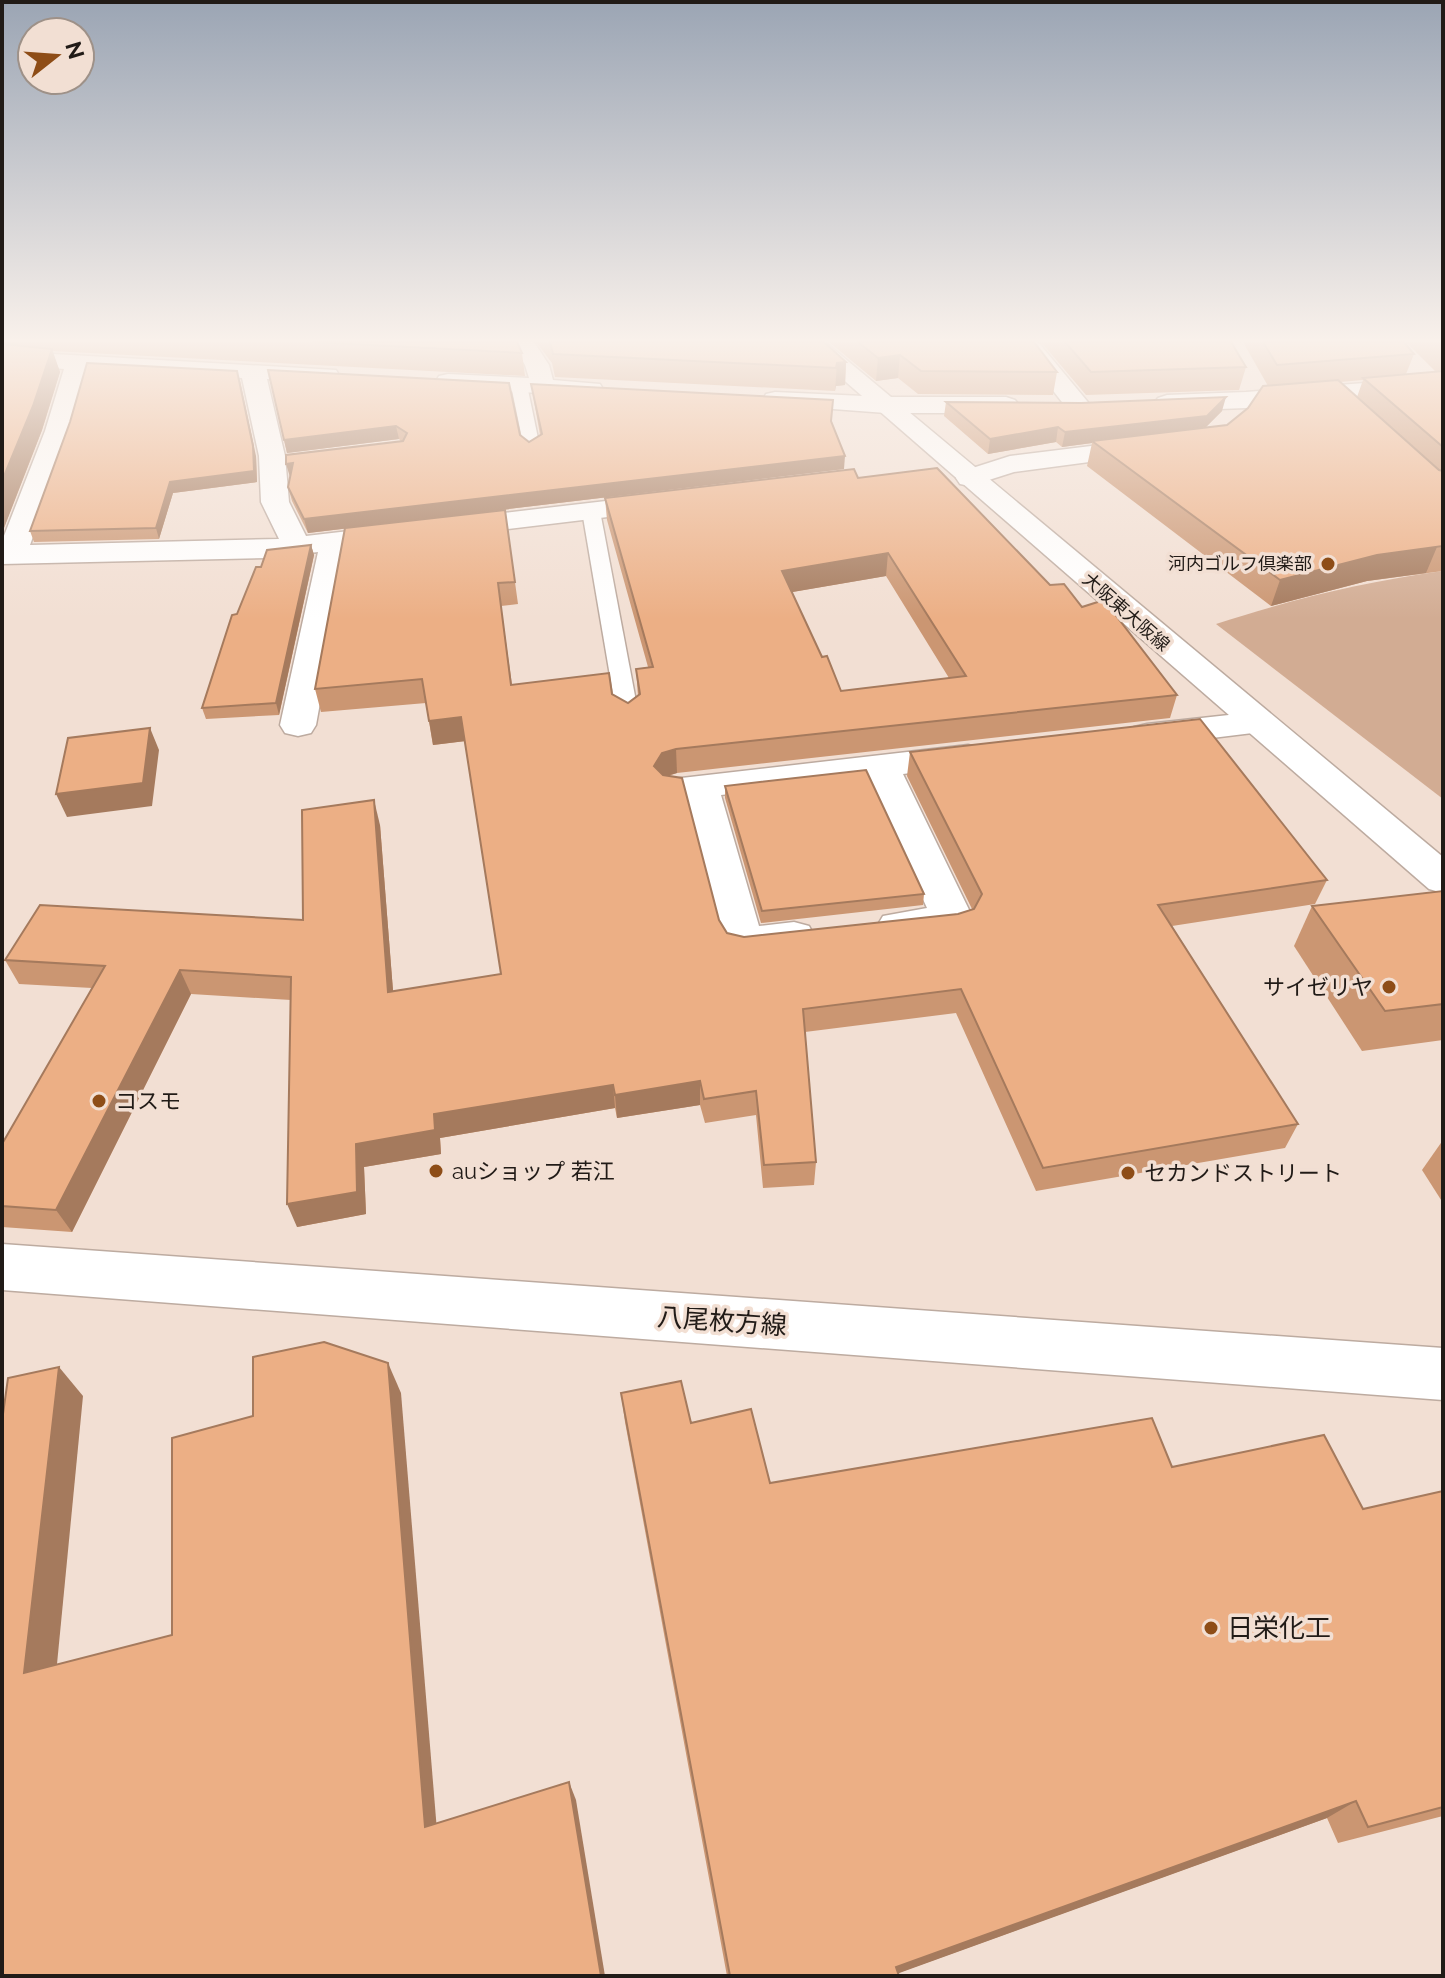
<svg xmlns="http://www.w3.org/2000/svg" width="1445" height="1978" viewBox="0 0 1445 1978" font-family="Raleway,'Noto Sans JP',sans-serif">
<rect width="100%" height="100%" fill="#f2dfd3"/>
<path fill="#d2ac93" d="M1443 571V799L1216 624C1293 599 1363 582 1443 571Z"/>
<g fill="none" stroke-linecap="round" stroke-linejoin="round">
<defs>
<g id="lane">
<polygon points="519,380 527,385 540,448 532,453 524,448 511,385"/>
<polygon points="591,506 600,511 639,717 628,724 617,717 582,511"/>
</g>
<g id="street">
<polygon points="511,342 534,342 549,365 553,380 600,384 603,389 600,394 591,396 448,388 439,386 436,381 439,376 448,374 529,378 525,365"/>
<polygon points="1015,342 1038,342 1087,401 1091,406 1087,411 1069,411"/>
<path d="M18 352 336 370 339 375 336 380 327 382 267 379 285 456 289 502 306 536 666 494 676 496 680 502 676 508 666 510 348 548 316 725 311 733 298 736 285 733 280 725 318 552 268 558 2 564V541L45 431 64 369 10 364 6 359 10 354ZM88 370 242 378 259 456 261 502 279 539 30 545 71 431Z"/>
<polygon points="1443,377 1443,391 1246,408 1167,411 1158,408 1154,403 1158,398 1167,395 1246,392"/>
<polygon points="775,392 886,397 1006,397 1015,400 1019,405 1015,410 1006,413 886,413 766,404 763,399 766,394"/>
<polygon points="1148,439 1157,441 1161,447 1157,453 1014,472 970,486 960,484 956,478 960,472 1010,456"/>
<polygon points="1256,712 1269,715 1274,723 1269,731 1147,746 1134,743 1129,735 1134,727 1147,724"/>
<path d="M968 745 981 748 986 756 981 764 903 774 974 920 968 930 898 941 883 936 877 926 883 916 927 908 867 778 721 795 759 926 794 922 809 926 815 937 809 948C784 955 753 961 728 954L722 943 685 799 664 796 658 788 664 780Z"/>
</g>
<g id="primary">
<polygon points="800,342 825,342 1443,857 1443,893 1429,889"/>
<polygon points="2,1244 1443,1348 1443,1400 2,1290"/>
</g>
</defs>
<use href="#lane" stroke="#bdaba0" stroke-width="3"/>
<use href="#street" stroke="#bdaba0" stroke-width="3"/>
<use href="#primary" stroke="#bdaba0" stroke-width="3"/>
<use href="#lane" fill="#fff" fill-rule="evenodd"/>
<use href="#street" fill="#fff" fill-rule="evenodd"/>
<use href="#primary" fill="#fff" fill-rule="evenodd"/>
</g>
<g fill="#cb9672" fill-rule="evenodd">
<polygon points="2,342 517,342 522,353 525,376 52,351 60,372 42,430 2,533"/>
<polygon points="536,342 824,342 846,362 845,385 836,386 835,391 555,377 552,363"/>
<polygon points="829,342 1034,342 1057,372 1053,395 918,394 898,378 876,381"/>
<polygon points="1041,342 1231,342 1246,367 1239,390 1086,395"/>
<path d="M1243 342H1404L1414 354 1406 374 1436 372 1406 342H1443V571L1367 581 1271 606 1087 466 1092 443 1062 447 1056 442 988 454 944 416 946 402 1222 411 1205 428 1227 425 1248 408 1268 386ZM1363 380 1357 397 1340 382Z"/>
<polygon points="268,370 520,435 529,442 540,435 531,384 832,422 844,469 308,533 292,501 288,487 401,441 399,439 287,453"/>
<polygon points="256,456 257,482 173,493 159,539 34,542 30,531"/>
<path d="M858 478 1050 585 1082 607 1177 695 1170 718 677 773 668 776 719 920 727 933 744 937 958 914 972 909 907 776 910 752 1327 880 1315 904 1172 926 1298 1124 1285 1148 1036 1191 956 1013 805 1032 816 1162 814 1185 763 1188 756 1115 705 1123 700 1105 617 1118 615 1108 440 1138 441 1154 364 1167 366 1214 297 1227 291 1000 191 994 72 1232 2 1227V1144L92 988 19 984 5 960 303 920 380 825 393 991 501 974 465 741 433 745 426 703 321 712 315 689 505 510 518 604 501 606 512 685 612 694 628 703 638 696 636 669 648 667 607 520 605 498ZM886 576 949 678 841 691 822 657 792 592Z"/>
<polygon points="311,545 314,555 279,715 206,719 202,708 237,614 261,567"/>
<polygon points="725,786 924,894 923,905 761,923 725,798"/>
<polygon points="1443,891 1443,1040 1362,1051 1294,946 1312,906"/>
<polygon points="1443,1140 1443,1203 1422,1170"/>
<polygon points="621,1393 691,1423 770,1483 1172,1467 1363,1509 1443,1491 1443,1816 1338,1843 1327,1818 898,1973 899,1976 727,1976 625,1422"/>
</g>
<g fill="#a57a5d">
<polygon points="2,342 16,342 18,349 2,356"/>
<polygon points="52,349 60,372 42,430 2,533 2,481"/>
<polygon points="900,355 898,378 876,381 878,358"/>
<polygon points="846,362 845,385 836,386 835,391 837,363"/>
<polygon points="240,381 256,456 257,482 173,493 159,539 156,528 170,482"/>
<polygon points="1226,397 1222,411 1203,430 1092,441 1092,443 1062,447 1065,432"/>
<polygon points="396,426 399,439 287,453 284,440"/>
<polygon points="1058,427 1056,442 988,454 990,439"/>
<polygon points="845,456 844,469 308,533 304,519"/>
<polygon points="293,463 290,477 286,464"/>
<polygon points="311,545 314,555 279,715 276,703"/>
<polygon points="1437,547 1426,573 1367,581 1271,606 1280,580 1377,555"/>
<polygon points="888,553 886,576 781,594 782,571"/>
<polygon points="461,717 466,741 433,745 429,721"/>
<polygon points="150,728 159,750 152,806 67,817 56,794"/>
<polygon points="676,749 677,773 663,777 654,766 662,753"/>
<polygon points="374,800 380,825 395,1016 388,992"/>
<polygon points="180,970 191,994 72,1232 56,1210"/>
<polygon points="700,1081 700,1105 617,1118 615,1095"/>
<polygon points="613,1085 615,1108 440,1138 441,1154 364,1167 366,1214 297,1227 287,1204 356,1144 434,1114"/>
<polygon points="388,1363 401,1393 438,1843 425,1827"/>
<polygon points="59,1367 83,1396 54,1695 24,1673"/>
<polygon points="569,1782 576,1800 605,1976 601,1976"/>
<polygon points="1356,1801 1327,1818 891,1976 896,1967"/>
</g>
<g fill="#ecaf85" stroke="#a57a5d" stroke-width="2" fill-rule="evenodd">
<polygon points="313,342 517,342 522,353"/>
<polygon points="550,342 824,342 846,362 837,363 836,368 553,354"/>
<polygon points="858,342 1034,342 1057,372 921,371 900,355 878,358"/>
<polygon points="1065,342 1231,342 1246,367 1091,372"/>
<polygon points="1263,342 1404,342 1414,354 1277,365"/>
<polygon points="2,344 52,349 33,406 2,481"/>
<polygon points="87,363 237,371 253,446 254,471 170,482 156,528 30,531 70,422"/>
<polygon points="268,370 509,383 520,435 529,442 542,434 531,384 833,400 831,421 845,456 304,519 288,487 293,463 286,464 286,455 403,441 407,433 396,426 284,440"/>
<polygon points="1443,371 1443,447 1363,378"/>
<polygon points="1338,380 1439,470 1443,471 1443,546 1377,555 1280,580 1092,441 1227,425 1248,408 1263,386"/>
<polygon points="1226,397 1207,416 1065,432 1058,427 990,439 946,402 1081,403"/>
<path d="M937 468 1050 585 1064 584 1082 607 1104 600 1177 695 676 749 662 753 654 766 663 775 682 778 719 920 727 933 744 937 958 914 974 909 982 894 910 752 1200 719 1327 880 1158 905 1298 1124 1043 1168 961 989 803 1009 816 1162 764 1165 756 1091 704 1099 700 1081 615 1095 613 1085 434 1114 435 1130 356 1144 357 1192 287 1204 291 977 180 970 56 1210 2 1206V1144L105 966 5 960 40 905 303 920 302 810 374 800 388 992 501 974 461 717 429 721 422 679 315 689 345 528 505 510 515 582 498 583 511 685 609 673 612 694 628 703 640 694 636 669 653 667 605 498 854 469 858 478ZM888 553 966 676 841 691 827 656 822 657 782 571Z"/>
<polygon points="311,545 276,703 202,708 232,615 237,614 256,567 261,567 267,550"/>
<polygon points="150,728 143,783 56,794 68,738"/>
<polygon points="866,770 924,894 762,911 725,786"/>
<polygon points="1443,891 1443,1004 1385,1011 1312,906"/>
<polygon points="324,1342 388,1363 425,1827 569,1782 601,1976 2,1976 2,1421 8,1378 59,1367 24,1673 172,1635 172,1438 253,1416 253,1357"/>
<polygon points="681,1381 691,1423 751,1409 770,1483 1152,1418 1172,1467 1324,1435 1363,1509 1443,1491 1443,1807 1368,1827 1356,1801 896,1967 899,1976 730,1976 621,1393"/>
</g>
<linearGradient id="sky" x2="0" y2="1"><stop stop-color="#9ba5b4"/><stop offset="0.55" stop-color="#f9f1eb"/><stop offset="1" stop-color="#f9f1eb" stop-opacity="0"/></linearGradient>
<rect width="1445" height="619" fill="url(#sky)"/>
<g fill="#8e4d17" stroke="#f2dfd3" stroke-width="3">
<circle cx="1328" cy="564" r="8"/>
<circle cx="1389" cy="987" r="8"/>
<circle cx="99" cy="1101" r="8"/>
<circle cx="436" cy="1171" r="8"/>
<circle cx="1128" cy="1173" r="8"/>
<circle cx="1211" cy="1628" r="8"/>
</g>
<g text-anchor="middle" stroke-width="7" stroke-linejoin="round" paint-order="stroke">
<g font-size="18" fill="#211b17" stroke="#f2dfd3" text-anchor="end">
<text x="1312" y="570">河内ゴルフ倶楽部</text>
</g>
<g font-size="18" fill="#211b17" stroke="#f2dfd3">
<text transform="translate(1126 612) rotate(41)" y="6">大阪東大阪線</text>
</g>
<g font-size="22" fill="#211b17" stroke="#f2dfd3" text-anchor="start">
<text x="1373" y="995" text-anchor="end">サイゼリヤ</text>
<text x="115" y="1109">コスモ</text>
<text x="452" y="1179">auショップ 若江</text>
<text x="1144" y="1181">セカンドストリート</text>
</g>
<g font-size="26" fill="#211b17" stroke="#f2dfd3">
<text transform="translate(722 1321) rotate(4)" y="9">八尾枚方線</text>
</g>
<g font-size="26" fill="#211b17" stroke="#f2dfd3" text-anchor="start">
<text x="1227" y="1637">日栄化工</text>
</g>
</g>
<rect width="1445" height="1978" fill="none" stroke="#211b17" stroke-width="8"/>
<g transform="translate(56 56) rotate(73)"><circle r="38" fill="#f2dfd3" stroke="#9e9188" stroke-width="2"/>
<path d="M0-6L14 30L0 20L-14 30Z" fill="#8e4d17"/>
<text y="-12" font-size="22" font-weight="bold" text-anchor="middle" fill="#211b17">N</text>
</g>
</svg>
